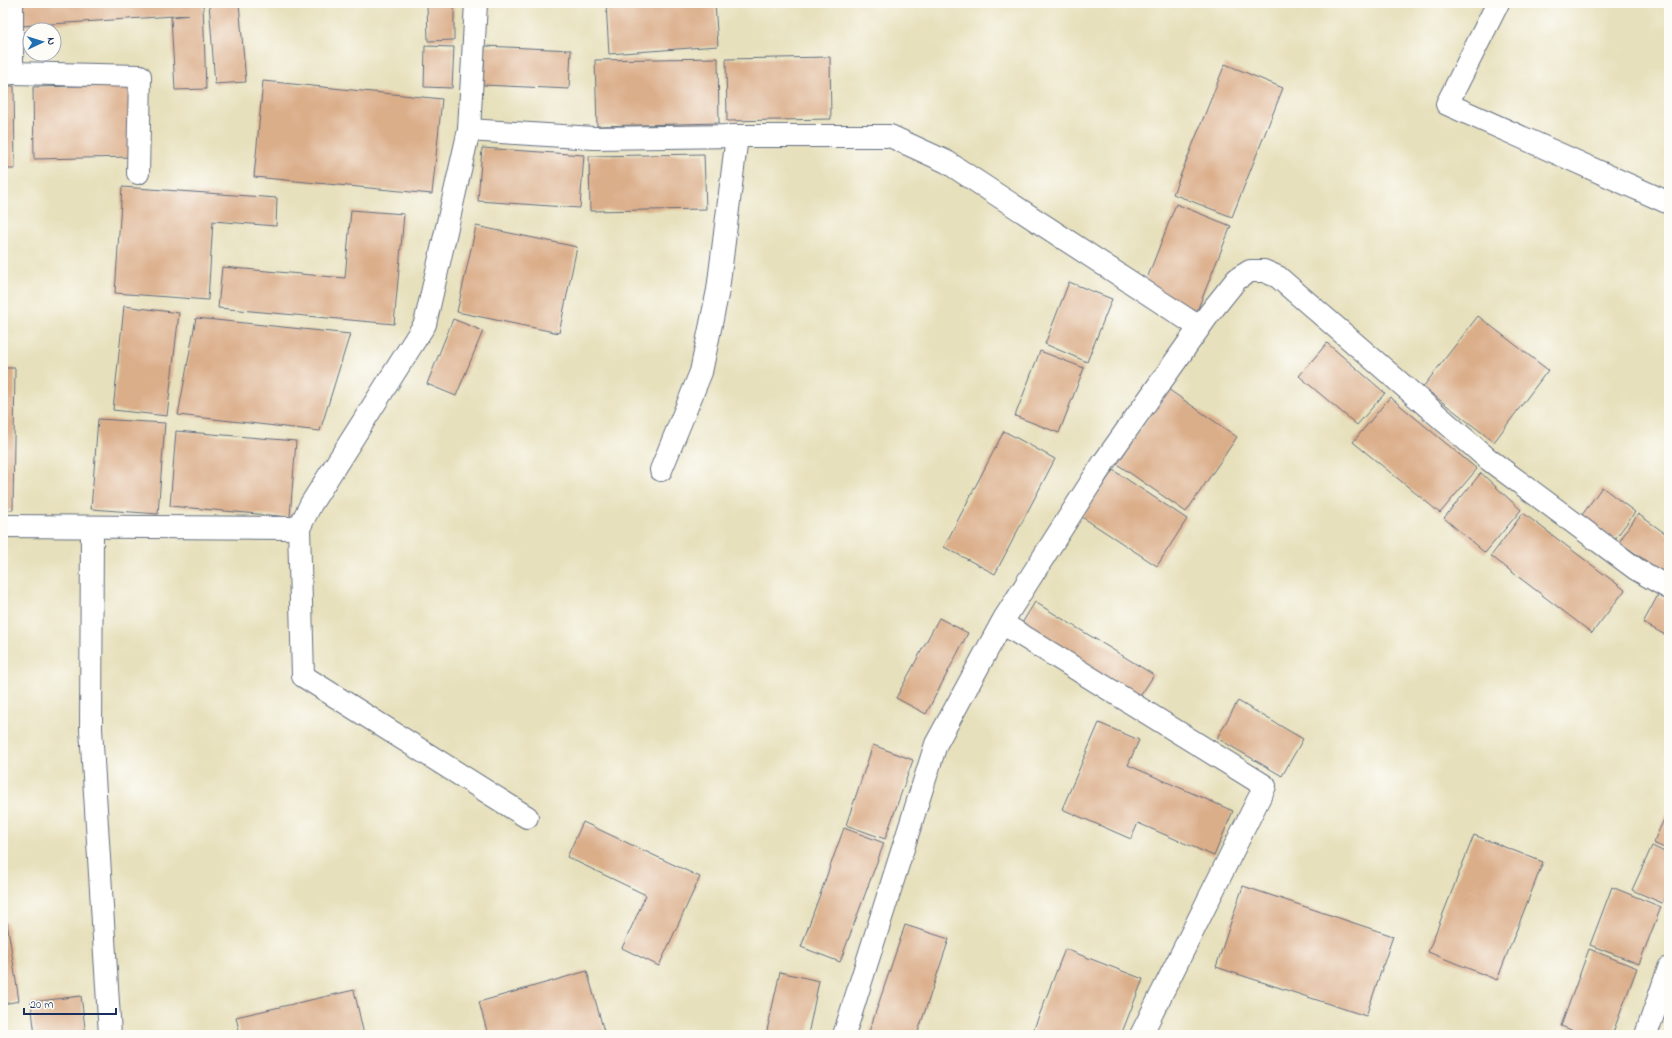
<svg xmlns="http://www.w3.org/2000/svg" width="1672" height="1038" viewBox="0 0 1672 1038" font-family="'Indie Flower',sans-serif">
<rect width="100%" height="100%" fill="#fdfcf7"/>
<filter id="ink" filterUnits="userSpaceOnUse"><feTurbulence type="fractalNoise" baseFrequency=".025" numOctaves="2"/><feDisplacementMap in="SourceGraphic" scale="8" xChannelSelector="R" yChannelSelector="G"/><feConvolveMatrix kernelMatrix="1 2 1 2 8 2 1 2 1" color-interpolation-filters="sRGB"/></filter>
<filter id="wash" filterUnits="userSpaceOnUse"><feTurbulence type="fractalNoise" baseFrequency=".012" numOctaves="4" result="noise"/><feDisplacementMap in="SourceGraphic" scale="16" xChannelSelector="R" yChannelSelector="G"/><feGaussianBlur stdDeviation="0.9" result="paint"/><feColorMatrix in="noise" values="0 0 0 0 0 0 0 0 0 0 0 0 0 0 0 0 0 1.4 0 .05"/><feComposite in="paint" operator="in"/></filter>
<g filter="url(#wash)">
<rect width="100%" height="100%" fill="#e7e0bc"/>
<g id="blocks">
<g fill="#dbae8a">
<polygon points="19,3 203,3 206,89 175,90 171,17 189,15 21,26"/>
<polygon points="209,3 239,3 246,82 215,84"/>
<polygon points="427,3 454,3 454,40 428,41"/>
<polygon points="606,3 715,3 718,46 609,54"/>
<polygon points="425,46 454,47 452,88 424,87"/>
<polygon points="485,46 571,50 569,89 483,85"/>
<polygon points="830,57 831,119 727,121 726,59"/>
<polygon points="718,58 719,123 597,126 595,60"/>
<polygon points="1225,64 1283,88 1232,217 1173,194"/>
<polygon points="263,81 442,99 432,194 254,177"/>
<polygon points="130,85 132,157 34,159 33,87"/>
<polygon points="3,86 14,86 15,169 3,169"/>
<polygon points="482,148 584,155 580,208 478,201"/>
<polygon points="704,154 706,209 590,211 589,156"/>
<polygon points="122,187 277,198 276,226 213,221 208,300 115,293"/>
<polygon points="1176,204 1231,226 1197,311 1143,289"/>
<polygon points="351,210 404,214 394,324 218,308 222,267 345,278"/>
<polygon points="476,226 577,247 559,333 457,312"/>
<polygon points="1069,282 1112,299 1087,362 1045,344"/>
<polygon points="124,306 179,313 167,416 113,410"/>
<polygon points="1478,316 1548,370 1494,442 1423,387"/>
<polygon points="196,318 350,334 320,431 178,415"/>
<polygon points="453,319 483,331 456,396 427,384"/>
<polygon points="1327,343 1385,393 1357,425 1299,376"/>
<polygon points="1040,351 1084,368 1059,433 1015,416"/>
<polygon points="3,368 15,368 13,510 3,510"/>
<polygon points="1168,389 1237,437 1186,512 1117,464"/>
<polygon points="1390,397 1477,469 1440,513 1353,442"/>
<polygon points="98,419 165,423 158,514 91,509"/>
<polygon points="176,431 296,441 290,517 170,506"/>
<polygon points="1004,431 1055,459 995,574 944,547"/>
<polygon points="1113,470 1187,519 1157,566 1082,517"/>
<polygon points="1481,473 1521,510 1485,553 1444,518"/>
<polygon points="1602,487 1635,512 1615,539 1582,515"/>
<polygon points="1523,513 1625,590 1592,633 1491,556"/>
<polygon points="1638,514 1669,536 1669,577 1619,542"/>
<polygon points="1658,595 1669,601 1669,637 1643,623"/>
<polygon points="1035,602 1154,675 1137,701 1019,628"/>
<polygon points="939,618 968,633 926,714 896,698"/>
<polygon points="1238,701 1303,739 1282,776 1217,738"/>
<polygon points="1099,723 1139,740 1128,765 1233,811 1214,856 1138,823 1131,839 1062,809"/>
<polygon points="873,745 913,760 885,839 846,825"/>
<polygon points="1669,809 1669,850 1653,843"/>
<polygon points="583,822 700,877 659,966 622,948 646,895 567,857"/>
<polygon points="844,828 884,843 840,962 801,947"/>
<polygon points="1474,835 1543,862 1497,980 1428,952"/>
<polygon points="1652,846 1669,854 1669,888 1662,903 1632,890"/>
<polygon points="1243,886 1393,936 1366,1016 1216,967"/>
<polygon points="1612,887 1661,907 1639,964 1590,945"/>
<polygon points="7,922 19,1001 3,1004 3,923"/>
<polygon points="905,925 949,939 917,1035 868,1035"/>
<polygon points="1065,949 1143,979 1121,1035 1035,1035 1032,1034"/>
<polygon points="1589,949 1637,968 1612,1035 1585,1035 1561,1026"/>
<polygon points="587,971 605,1035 488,1035 479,1002"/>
<polygon points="780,972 819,981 808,1035 766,1035"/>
<polygon points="354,990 364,1035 240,1035 236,1017"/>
<polygon points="81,996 86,1035 35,1035 31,1002"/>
</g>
</g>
</g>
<g filter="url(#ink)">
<use href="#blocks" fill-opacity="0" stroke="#626d7f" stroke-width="1"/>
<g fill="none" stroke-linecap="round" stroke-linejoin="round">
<defs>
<g id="street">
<polyline points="1498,3 1447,104 1669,203"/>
<polyline points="12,73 140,76 138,173"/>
<polyline points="3,74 12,73 12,3"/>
<polyline points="469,130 594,138 737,136 718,290 701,372 661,470"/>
<polyline points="737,136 890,136 947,162 1199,327"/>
<polyline points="3,526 299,528 311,504 425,324 469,130 476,3"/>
<polyline points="92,527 91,729 110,1035"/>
<polyline points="299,528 303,676 527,817"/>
<polyline points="1002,623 1265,786 1141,1035"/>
<polyline points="844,1035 936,744 1004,619 1104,462 1209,314 1237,279 1250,271 1264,271 1278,277 1488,459 1636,569 1669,588"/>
<polyline points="1646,1035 1669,968"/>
</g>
</defs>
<use href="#street" stroke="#626d7f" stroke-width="24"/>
<use href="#street" stroke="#fff" stroke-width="22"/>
</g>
</g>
<rect width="1672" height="1038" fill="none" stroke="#fdfcf7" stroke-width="16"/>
<g transform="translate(42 42) rotate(86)"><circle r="19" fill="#fdfcf7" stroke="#a3aaba"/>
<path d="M0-3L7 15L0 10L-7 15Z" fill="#1f6fb2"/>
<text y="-6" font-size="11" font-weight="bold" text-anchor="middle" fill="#1b2f5e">N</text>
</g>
<path d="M24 1008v6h92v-6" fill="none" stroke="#1b2f5e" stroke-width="2"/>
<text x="30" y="1008" font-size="12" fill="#1b2f5e" stroke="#fdfcf7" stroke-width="3" paint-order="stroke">20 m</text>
</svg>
